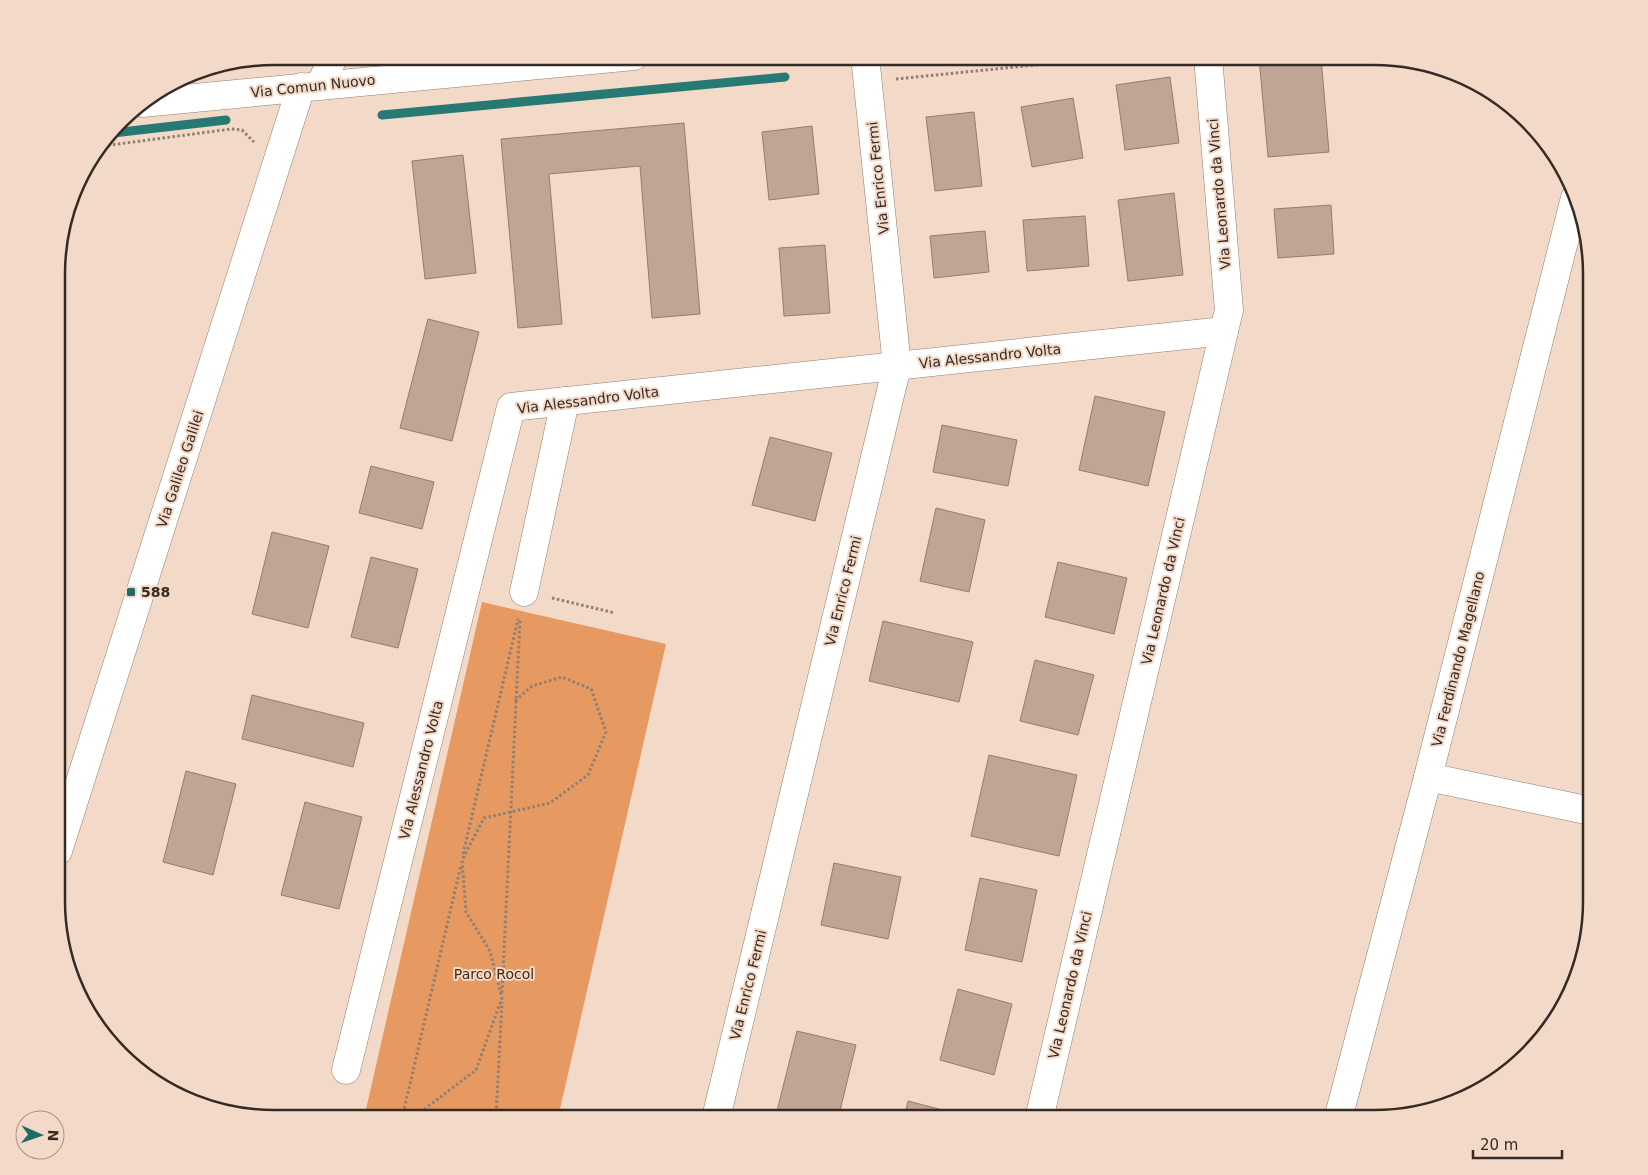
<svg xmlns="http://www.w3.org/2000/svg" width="1648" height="1175" viewBox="0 0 1648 1175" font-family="'DejaVu Sans',sans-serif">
<rect width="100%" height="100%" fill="#f3d9c8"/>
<polygon fill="#e69a62" points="482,602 666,644 558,1118 364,1118"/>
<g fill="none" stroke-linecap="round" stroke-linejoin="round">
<g stroke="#277973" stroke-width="9">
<polyline points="382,115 785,77"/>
<polyline points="113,133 226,120"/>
</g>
</g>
<g fill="#bea595" stroke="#947d6d">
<polygon points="1259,57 1321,57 1329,152 1268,157"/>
<polygon points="1170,77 1179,143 1125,150 1116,85"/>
<polygon points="1073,98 1083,158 1032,167 1021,107"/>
<polygon points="974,112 982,186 935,191 926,117"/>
<polygon points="684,123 700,314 652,318 640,166 549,174 562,324 518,328 501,139"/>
<polygon points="812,126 819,194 769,200 762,132"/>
<polygon points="463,155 476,273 425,279 412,161"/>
<polygon points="1174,193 1183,275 1128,281 1118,200"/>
<polygon points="1331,205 1334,254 1278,258 1274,209"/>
<polygon points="1085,216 1089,266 1027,271 1023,220"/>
<polygon points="985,231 989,272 934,278 930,236"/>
<polygon points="825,245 830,313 784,316 779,248"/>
<polygon points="428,319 479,332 452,441 400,428"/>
<polygon points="1095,396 1165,412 1148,486 1079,470"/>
<polygon points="942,425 1017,440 1008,486 933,472"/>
<polygon points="770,437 832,453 815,521 752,505"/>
<polygon points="371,466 434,482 422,529 359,513"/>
<polygon points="936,508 985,520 969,592 920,581"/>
<polygon points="272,532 329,546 308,628 252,614"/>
<polygon points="371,557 418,569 398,648 351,637"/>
<polygon points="1058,562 1127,578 1114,634 1045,617"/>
<polygon points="883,621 973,642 959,702 869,681"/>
<polygon points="1035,660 1094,675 1078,735 1020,721"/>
<polygon points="252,695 364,723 353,767 242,739"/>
<polygon points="989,755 1077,775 1059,856 971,836"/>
<polygon points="186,771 236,784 213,875 163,862"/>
<polygon points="305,802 362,817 339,909 281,895"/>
<polygon points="834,863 901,877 888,939 821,925"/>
<polygon points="980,878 1037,890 1022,962 965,950"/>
<polygon points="958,989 1012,1004 994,1075 940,1060"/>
<polygon points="797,1031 856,1045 838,1119 775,1119"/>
<polygon points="908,1101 958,1114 957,1119 904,1119"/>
</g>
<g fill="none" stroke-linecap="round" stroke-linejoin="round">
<defs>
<g id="street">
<polyline points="320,85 334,56"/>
<polyline points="142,103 634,56"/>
<polyline points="524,592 565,401"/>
<polyline points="1428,777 1591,811"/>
<polyline points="58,851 301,87"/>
<polyline points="346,1070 511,407 1224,331"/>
<polyline points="716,1118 897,366 865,56"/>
<polyline points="1039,1119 1229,310 1208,57"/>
<polyline points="1338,1119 1428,777 1575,198"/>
</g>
</defs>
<use href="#street" stroke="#947d6e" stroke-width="29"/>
<g stroke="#907f73" stroke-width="3" stroke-dasharray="2.5 2.5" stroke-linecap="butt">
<polyline points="896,79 1116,57"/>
<polyline points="103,146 231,129 242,130 254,142"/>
<polyline points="552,598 615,613"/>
<polyline points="463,854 518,619"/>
<polyline points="502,993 520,620"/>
<polyline points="402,1118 461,865"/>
<polyline points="419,1118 426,1108 476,1070 502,998 490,951 466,912 462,860 484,818 550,803 588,775 606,732 591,689 562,677 532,686 515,701"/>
<polyline points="496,1118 502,1002"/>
</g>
<use href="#street" stroke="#fff" stroke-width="28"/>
</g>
<rect fill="#1e6a66" stroke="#f3d9c8" stroke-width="2" x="126" y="587" width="10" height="10" rx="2.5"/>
<g text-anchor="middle" stroke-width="4" stroke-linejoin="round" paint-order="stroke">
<g font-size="14" fill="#352b25" stroke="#f3d9c8">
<text transform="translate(313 86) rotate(-6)" y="5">Via Comun Nuovo</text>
<text transform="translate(878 178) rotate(-96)" y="5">Via Enrico Fermi</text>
<text transform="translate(1219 194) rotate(-95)" y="5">Via Leonardo da Vinci</text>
<text transform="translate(990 356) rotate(-6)" y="5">Via Alessandro Volta</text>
<text transform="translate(588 400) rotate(-7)" y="5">Via Alessandro Volta</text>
<text transform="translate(180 469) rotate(-72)" y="5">Via Galileo Galilei</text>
<text transform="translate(843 591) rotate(-76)" y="5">Via Enrico Fermi</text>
<text transform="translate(1163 591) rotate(-77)" y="5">Via Leonardo da Vinci</text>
<text transform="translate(1458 659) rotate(-76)" y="5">Via Ferdinando Magellano</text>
<text transform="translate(421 770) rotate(-76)" y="5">Via Alessandro Volta</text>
<text transform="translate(748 985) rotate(-76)" y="5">Via Enrico Fermi</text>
<text transform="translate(1070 985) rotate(-77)" y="5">Via Leonardo da Vinci</text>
</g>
<g font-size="14" font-weight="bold" fill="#352b25" stroke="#f3d9c8" text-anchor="start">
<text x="141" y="597">588</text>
</g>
<g font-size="14" fill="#47260c" stroke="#f3d9c8">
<text x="494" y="979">Parco Rocol</text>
</g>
</g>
<path d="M0 0H1648V1175H0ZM274 65H1374A209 209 0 0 1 1583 274V901A209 209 0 0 1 1374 1110H274A209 209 0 0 1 65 901V274A209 209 0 0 1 274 65Z" fill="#f3d9c8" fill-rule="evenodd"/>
<path fill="none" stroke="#352b25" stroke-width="2.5" d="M274 65H1374A209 209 0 0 1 1583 274V901A209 209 0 0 1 1374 1110H274A209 209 0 0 1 65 901V274A209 209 0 0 1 274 65Z"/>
<g transform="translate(40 1135) rotate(92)"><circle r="24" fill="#f3d9c8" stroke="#a79387"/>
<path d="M0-4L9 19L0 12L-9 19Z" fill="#1e6a66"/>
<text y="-8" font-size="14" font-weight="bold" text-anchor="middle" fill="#352b25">N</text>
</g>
<path d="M1473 1150v8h89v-8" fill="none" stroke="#352b25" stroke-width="2.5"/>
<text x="1480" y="1150" font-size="15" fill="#352b25" stroke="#f3d9c8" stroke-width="4" paint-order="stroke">20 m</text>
</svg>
